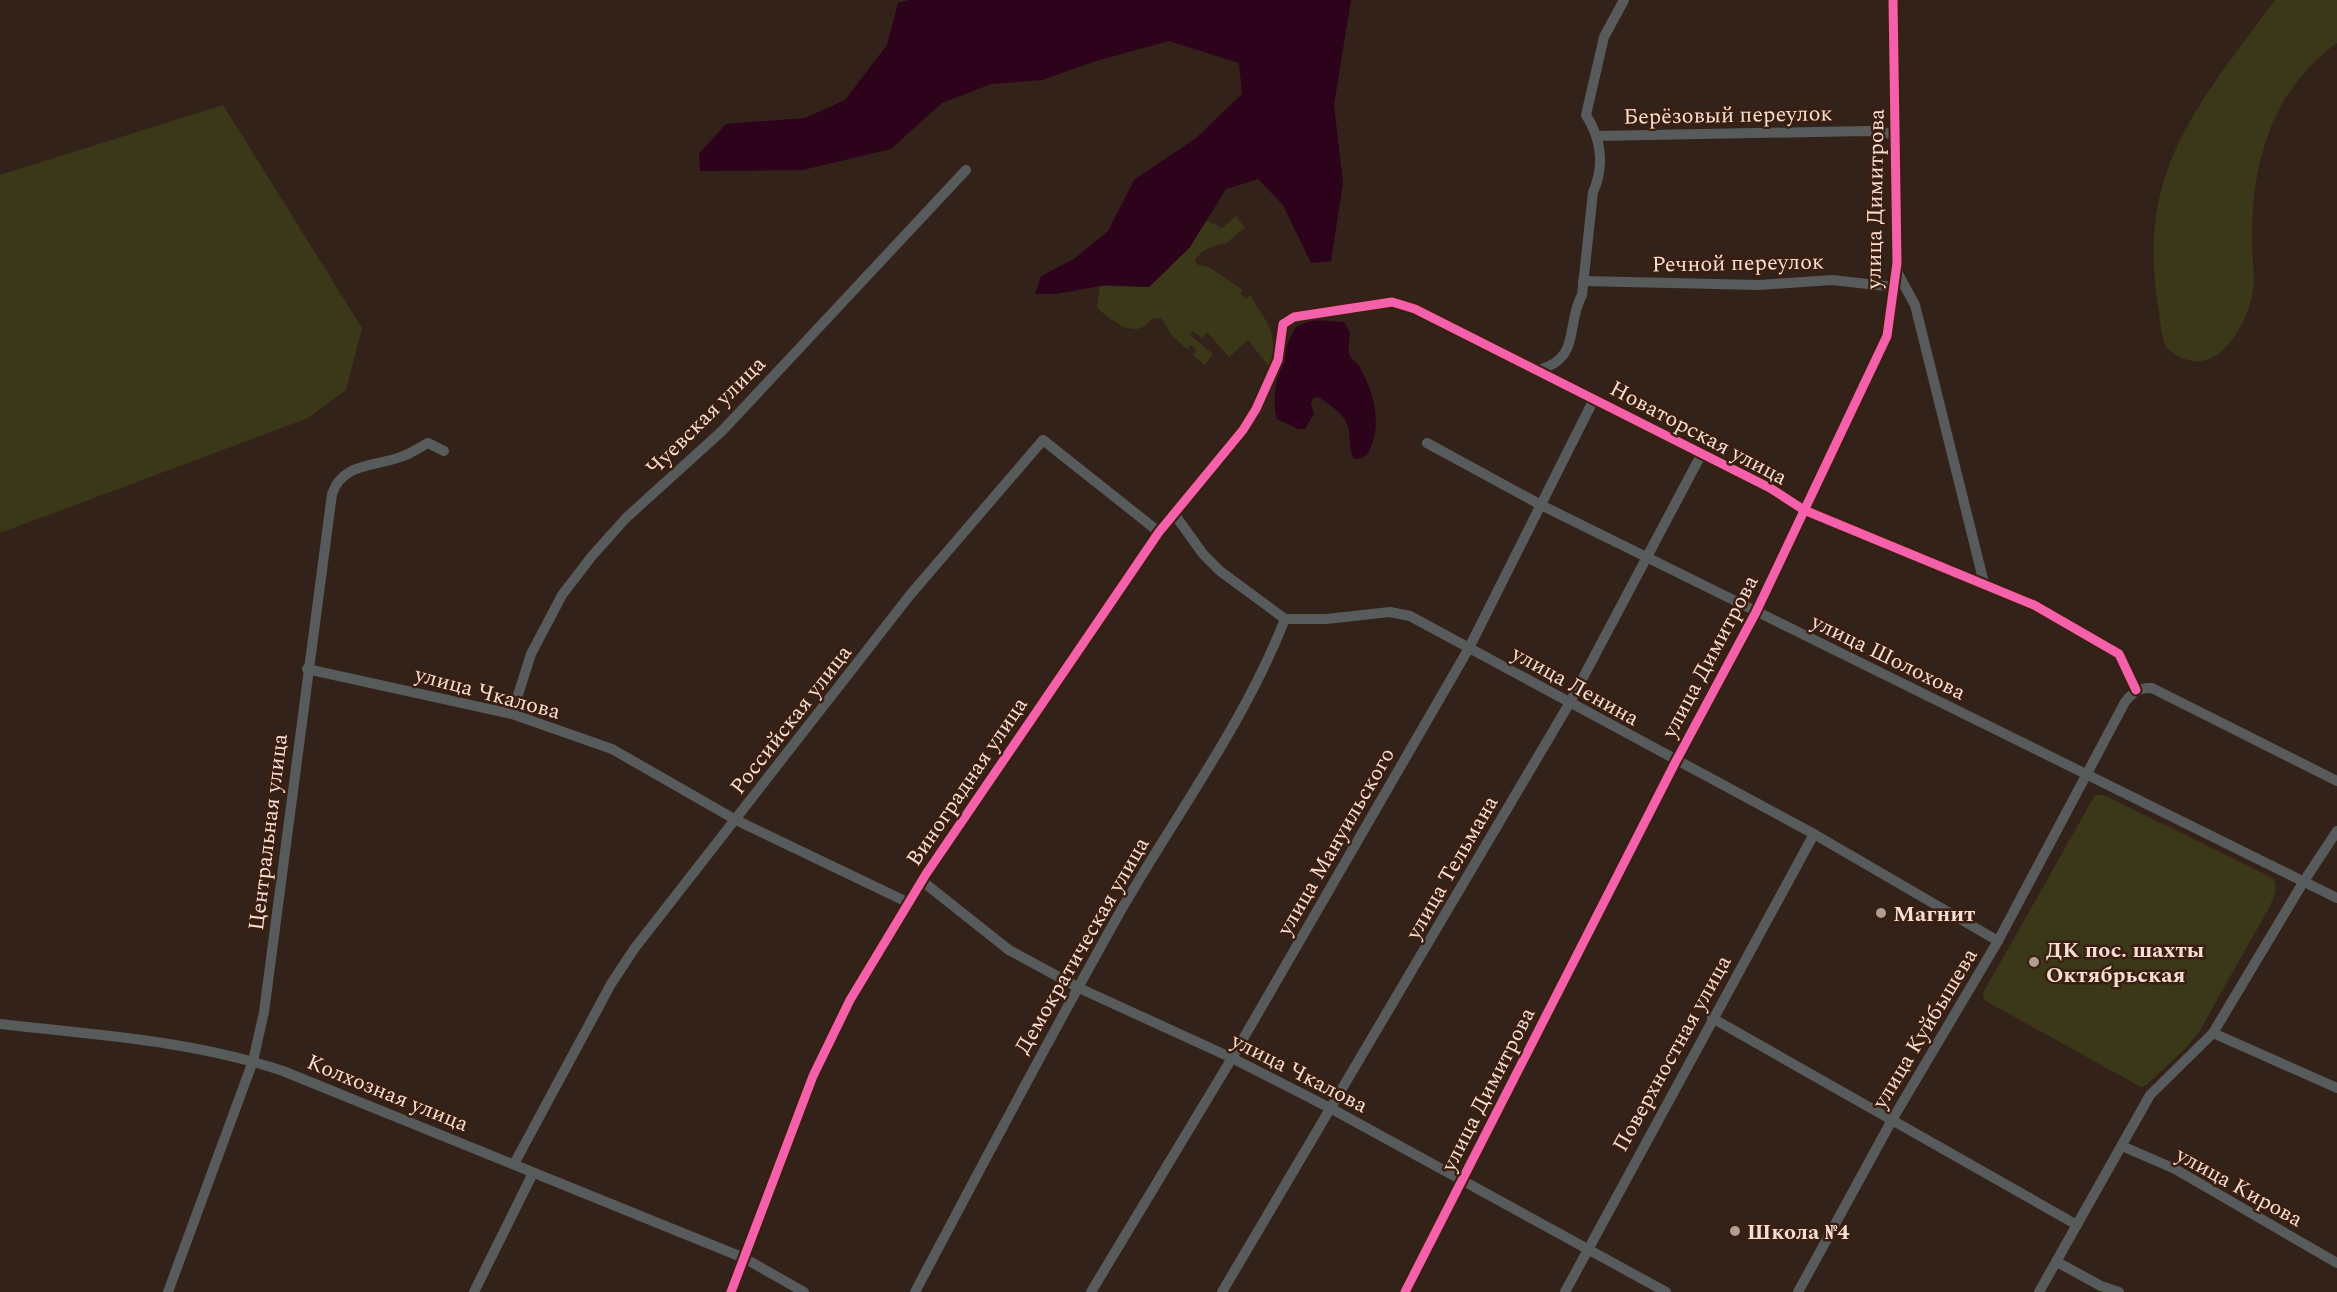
<svg xmlns="http://www.w3.org/2000/svg" width="2337" height="1292" viewBox="0 0 2337 1292" font-family="Spectral,serif">
<rect width="100%" height="100%" fill="#32221a"/>
<g fill="#3b3819">
<path d="M2275 0H2337V43C2272 90 2252 161 2252 239 2252 265 2258 284 2248 310 2237 337 2215 374 2180 357 2173 354 2167 349 2164 342 2161 332 2160 321 2159 311 2134 172 2199 104 2275 0Z"/>
<polygon points="223,105 362,328 346,390 308,418 0,533 0,175"/>
<path d="M1236 216 1245 228 1225 244C1216 243 1199 251 1195 261L1198 265 1209 267 1243 290 1240 294 1246 299 1250 295C1267 324 1279 331 1270 368L1248 340 1229 357 1207 332 1202 338 1193 331 1190 335 1213 354 1205 365 1193 355 1197 350 1191 345 1187 349 1172 336 1161 318 1152 319C1135 341 1114 322 1097 308L1100 286 1149 287 1190 247 1206 220 1222 228Z"/>
<path d="M2095 795H2104L2273 878C2278 889 2274 896 2270 906L2199 1032 2185 1049 2146 1085 2141 1087 1984 1000 1983 993Z"/>
</g>
<g fill="#2d031c">
<polygon points="909,0 1351,0 1334,105 1343,183 1331,261 1311,263 1283,205 1258,179 1226,189 1190,247 1149,287 1106,285 1056,294 1035,294 1041,276 1074,259 1108,231 1134,180 1196,138 1242,94 1239,63 1169,41 1096,61 1042,80 991,84 942,103 891,149 803,170 700,171 699,154 726,124 805,118 845,100 887,45 898,3"/>
<path d="M1312 320 1344 322 1350 332C1350 340 1347 348 1350 356 1352 360 1356 362 1359 366 1373 390 1382 421 1371 447 1367 456 1364 459 1354 459 1349 449 1350 442 1349 431 1347 415 1330 405 1318 397L1313 398 1311 404 1314 414 1305 429H1298L1277 419C1269 396 1283 347 1296 327Z"/>
</g>
<g fill="none" stroke-linecap="round" stroke-linejoin="round">
<g stroke="#585b5b" stroke-width="10">
<polyline points="1597,136 1867,131 1895,134"/>
<polyline points="1896,270 1915,305 1984,583"/>
<polyline points="1583,281 1759,285 1832,280 1894,287"/>
<path d="M1539 370C1582 357 1565 326 1582 295L1593 192C1605 166 1601 138 1586 115L1604 37 1624 0"/>
<polyline points="1427,443 1541,505 2337,898"/>
<polyline points="1175,515 1203,554 1220,571 1285,619 1326,619 1390,612 1410,616 1814,834 1998,941"/>
<polyline points="307,669 512,714 612,749 736,820 909,903"/>
<polyline points="512,714 531,654 562,595 592,556 626,518 722,431 966,170"/>
<polyline points="922,881 1009,950 1079,988 1232,1058 1332,1109 1666,1292"/>
<polyline points="1712,1018 2077,1225"/>
<path d="M0 1024C95 1035 191 1040 283 1071L744 1258 804 1292"/>
<polyline points="2213,1033 2337,1088"/>
<polyline points="2122,1146 2175,1169 2337,1263"/>
<polyline points="514,1164 611,984 634,949 910,595 1043,440 1159,532"/>
<polyline points="2057,1262 2101,1286 2119,1292"/>
<path d="M168 1292 253 1061 264 1012 332 494C343 461 378 467 403 456 412 453 420 447 428 443L444 451"/>
<polyline points="474,1292 533,1173"/>
<polyline points="731,1292 813,1076 850,1000 926,874 1159,532 1243,430 1256,409 1278,360 1283,324 1294,317 1392,302 1415,309 1770,488 1804,510 2034,605 2119,654 2136,690"/>
<path d="M915 1292C982 1165 1050 1037 1120 912 1176 814 1244 724 1285 619"/>
<polyline points="1091,1292 1232,1058 1469,648 1594,399"/>
<polyline points="1222,1292 1569,704 1701,455"/>
<polyline points="1405,1292 1676,761 1756,612 1887,336 1897,263 1893,0"/>
<polyline points="1565,1292 1814,834"/>
<path d="M1798 1292 1892 1120 1998 941 2125 702C2133 692 2140 687 2152 688L2337 781"/>
<polyline points="2039,1292 2150,1095 2213,1033 2304,881 2337,831"/>
</g>
<defs>
<g id="cycleway">
<polyline points="731,1292 813,1076 850,1000 926,874 1159,532 1243,430 1256,409 1278,360 1283,324 1294,317 1392,302 1415,309 1770,488 1804,510 2034,605 2119,654 2136,690"/>
<polyline points="1405,1292 1676,761 1756,612 1887,336 1897,263 1893,0"/>
</g>
</defs>
<use href="#cycleway" stroke="#3c1e0f" stroke-width="13"/>
<use href="#cycleway" stroke="#f560ab" stroke-width="9"/>
</g>
<g fill="#b09d94" stroke="#3c1e0f" stroke-width="2">
<circle cx="1881" cy="913" r="6"/>
<circle cx="2034" cy="962" r="6"/>
<circle cx="1735" cy="1231" r="6"/>
</g>
<g text-anchor="middle" stroke-width="5" stroke-linejoin="round" paint-order="stroke">
<g font-size="22" fill="#f4dfd6" stroke="#3c1e0f">
<text transform="translate(1728 114) rotate(-1)" y="8">Берёзовый переулок</text>
<text transform="translate(1874 199) rotate(-89)" y="8">улица Димитрова</text>
<text transform="translate(1738 262) rotate(-1)" y="8">Речной переулок</text>
<text transform="translate(705 415) rotate(-45)" y="8">Чуевская улица</text>
<text transform="translate(1699 432) rotate(28)" y="8">Новаторская улица</text>
<text transform="translate(1709 656) rotate(-62)" y="8">улица Димитрова</text>
<text transform="translate(1889 656) rotate(26)" y="8">улица Шолохова</text>
<text transform="translate(1576 685) rotate(29)" y="8">улица Ленина</text>
<text transform="translate(488 692) rotate(15)" y="8">улица Чкалова</text>
<text transform="translate(790 719) rotate(-52)" y="8">Российская улица</text>
<text transform="translate(966 781) rotate(-56)" y="8">Виноградная улица</text>
<text transform="translate(267 832) rotate(-83)" y="8">Центральная улица</text>
<text transform="translate(1335 841) rotate(-60)" y="8">улица Мануильского</text>
<text transform="translate(1451 867) rotate(-60)" y="8">улица Тельмана</text>
<text transform="translate(1081 945) rotate(-60)" y="8">Демократическая улица</text>
<text transform="translate(1924 1028) rotate(-59)" y="8">улица Куйбышева</text>
<text transform="translate(1671 1053) rotate(-61)" y="8">Поверхностная улица</text>
<text transform="translate(1300 1072) rotate(27)" y="8">улица Чкалова</text>
<text transform="translate(1487 1089) rotate(-63)" y="8">улица Димитрова</text>
<text transform="translate(388 1092) rotate(22)" y="8">Колхозная улица</text>
<text transform="translate(2240 1186) rotate(29)" y="8">улица Кирова</text>
</g>
<g font-size="22" font-weight="bold" fill="#f4dfd6" stroke="#3c1e0f" text-anchor="start">
<text x="1893" y="921">Магнит</text>
<text x="2046" y="957">ДК пос. шахты<tspan x="2046" dy="25">Октябрьская</tspan></text>
<text x="1747" y="1239">Школа №4</text>
</g>
</g>
</svg>
